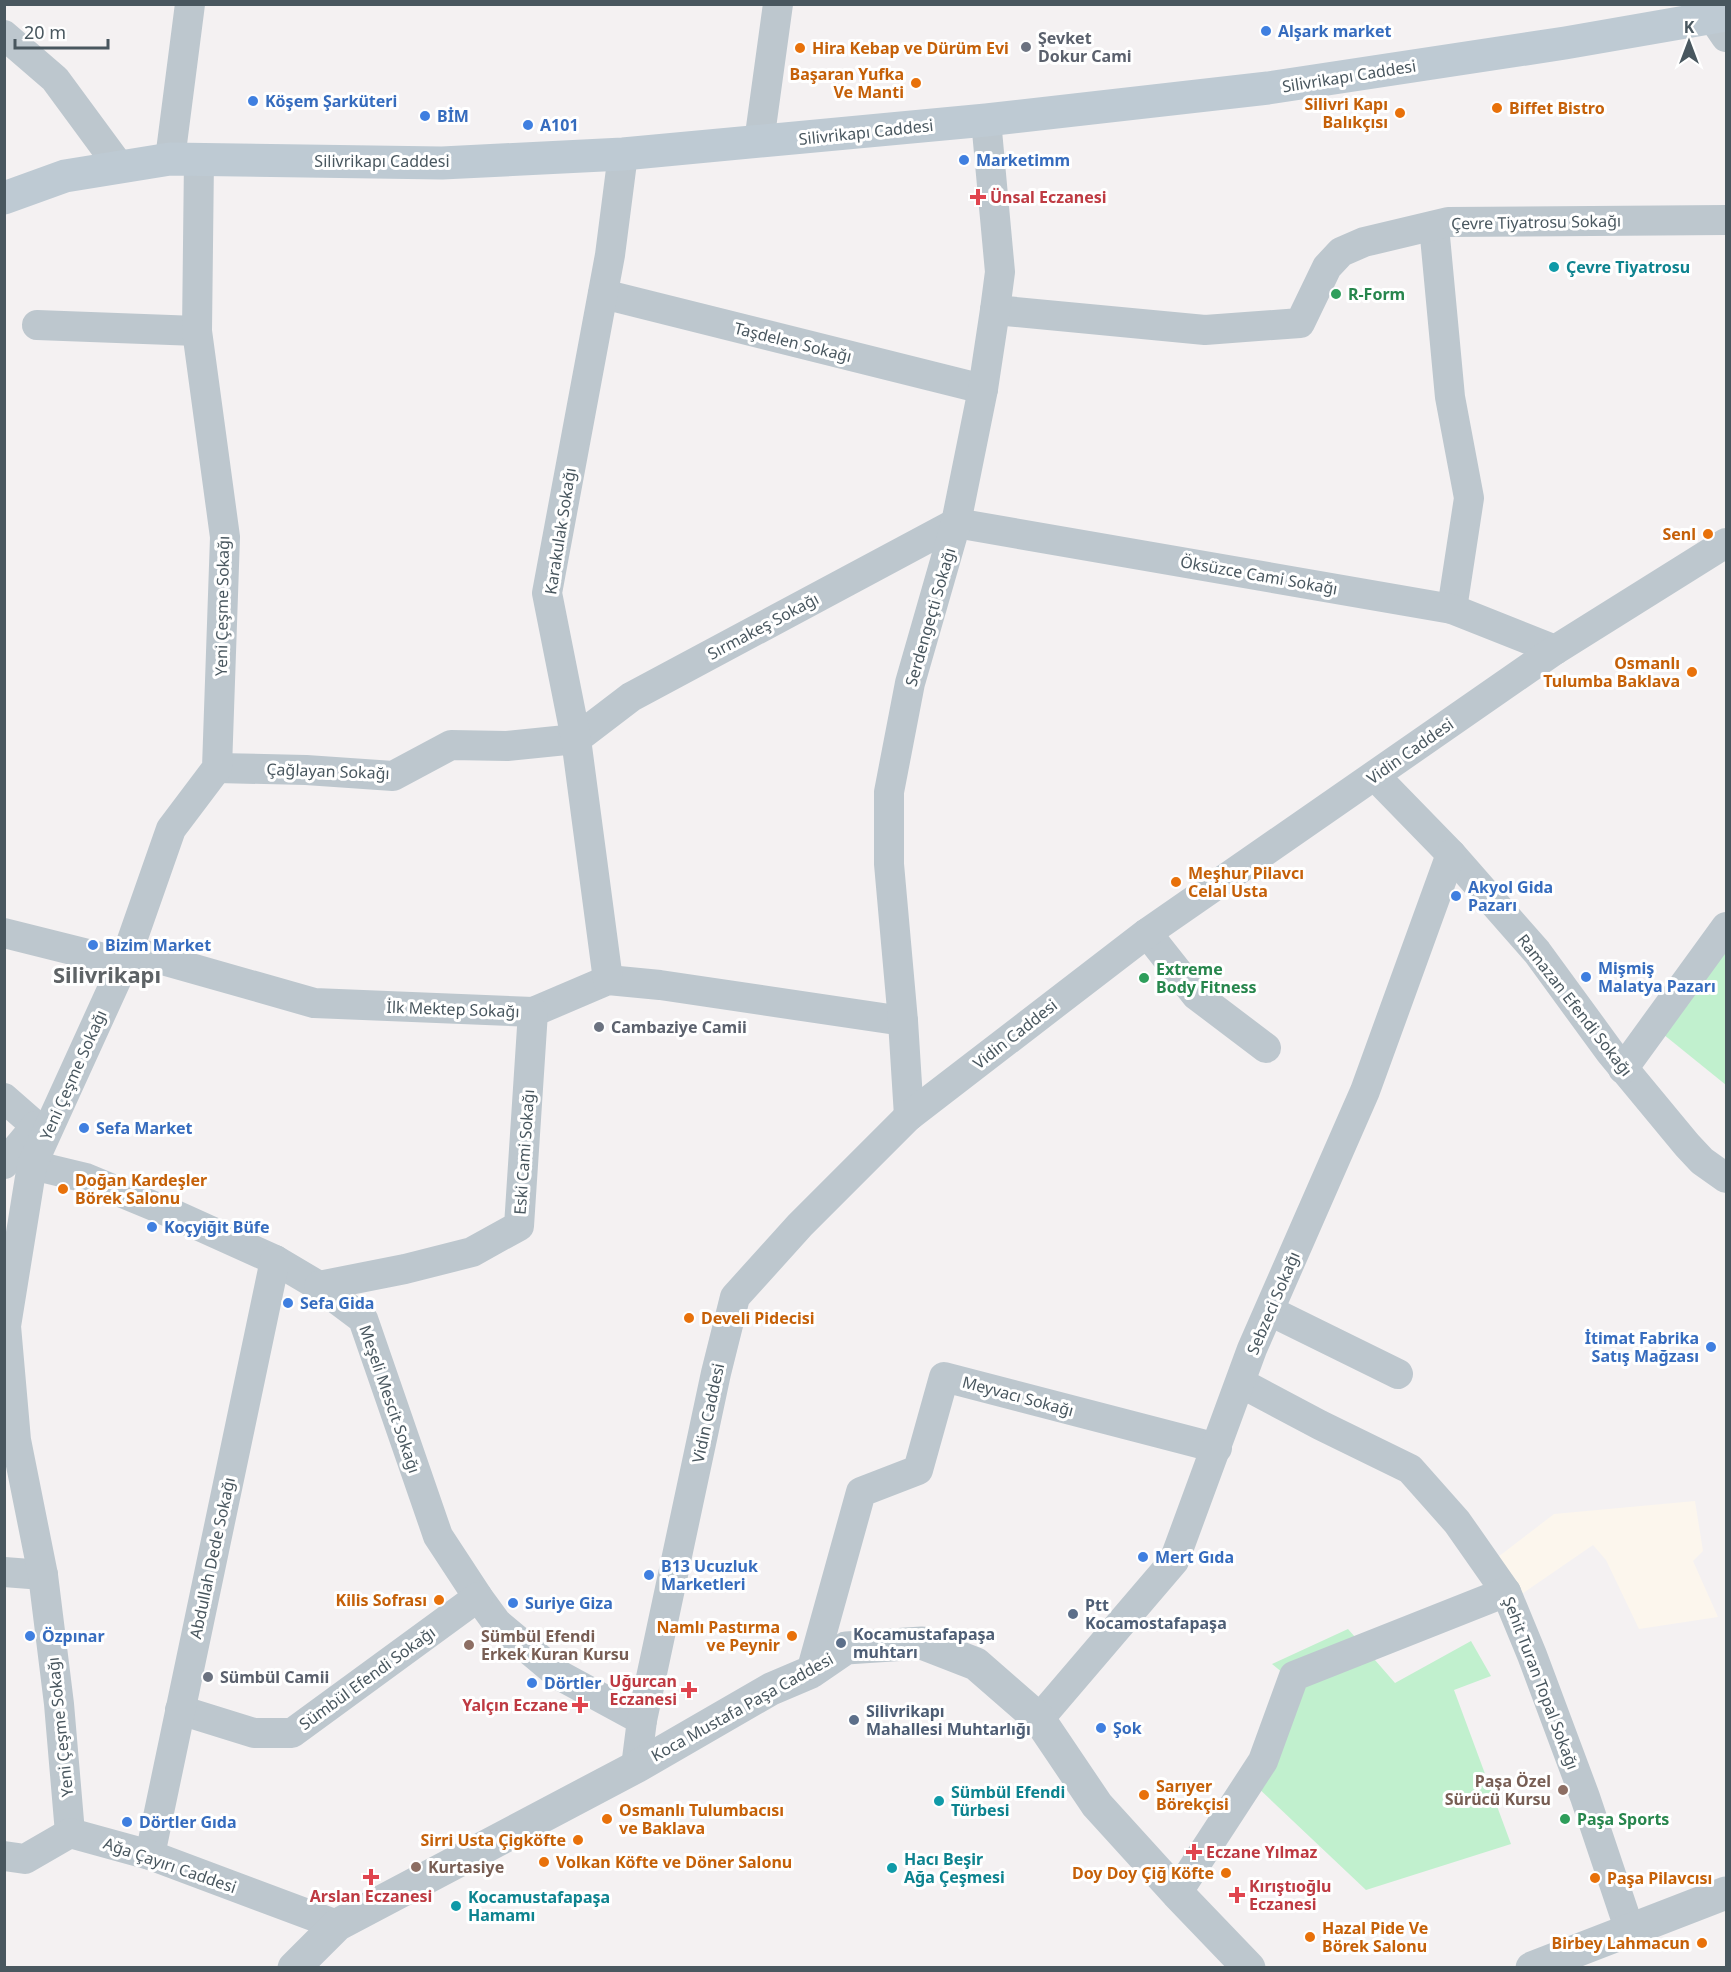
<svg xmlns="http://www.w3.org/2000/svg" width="1731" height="1972" viewBox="0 0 1731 1972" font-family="'Noto Sans',sans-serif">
<rect width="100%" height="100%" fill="#f4f1f2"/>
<polygon fill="#fcf6ed" points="1695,1501 1703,1551 1693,1561 1718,1617 1639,1629 1606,1560 1593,1545 1519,1596 1498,1557 1554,1514"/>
<g fill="#c1f0ce">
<polygon points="1726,933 1726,1085 1658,1030"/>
<polygon points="1348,1629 1395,1683 1471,1641 1491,1676 1454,1690 1511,1844 1366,1890 1254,1784 1299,1686 1272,1664"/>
</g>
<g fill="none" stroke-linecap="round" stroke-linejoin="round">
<g stroke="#bdc7ce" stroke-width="30">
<polyline points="1713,18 1726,37"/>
<polyline points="4,35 55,79 119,166"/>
<polyline points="759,142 778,4"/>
<polyline points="170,159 190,4"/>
<polyline points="1434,226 1450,397 1469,498 1452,609"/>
<polyline points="603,294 983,389"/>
<polyline points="995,310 1205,330 1300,323 1327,267 1341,252 1364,242 1448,222 1726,220"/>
<polyline points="37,325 197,331"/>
<polyline points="217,768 306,770 393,776 451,745 507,746 576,739 631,697 956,523 1452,609 1555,650"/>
<polyline points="1375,776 1451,854 1537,952 1610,1052 1687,1145 1702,1161 1726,1178"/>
<polyline points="4,933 124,963 145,955 314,1003 533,1012 608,980 660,985 903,1021"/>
<polyline points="1147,933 1196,995 1266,1048"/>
<polyline points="608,980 576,739 547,593 610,255 623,154"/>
<polyline points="1623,1069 1726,927"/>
<polyline points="4,1098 36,1126 32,1165 86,1178 173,1214 275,1260 319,1286 363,1319 438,1536 478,1597 497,1623 559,1675 642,1720"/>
<polyline points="909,1116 903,1021 889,864 889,792 910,683 956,523 983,389 995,310 1000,272 986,120"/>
<polyline points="4,1164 36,1126"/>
<polyline points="319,1286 405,1269 472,1252 519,1226 533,1012"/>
<polyline points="1270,1311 1398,1374"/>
<polyline points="1241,1383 1320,1425 1410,1469 1457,1522 1506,1592 1532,1655 1585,1797 1630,1931"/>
<polyline points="4,1572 43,1575"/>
<polyline points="811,1672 861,1492 918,1470 944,1377 1217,1448"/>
<polyline points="180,1710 254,1733 292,1733 478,1597"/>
<polyline points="1039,1719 1174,1561 1252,1349 1365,1091 1451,854"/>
<polyline points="636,1767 642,1720 716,1373 735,1297 800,1225 909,1116 1147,933 1555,650 1726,543"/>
<polyline points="70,1833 59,1704 43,1575 16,1440 6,1326 32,1165 124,963 171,829 217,768 225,537 197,331 199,159"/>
<polyline points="150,1855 275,1260"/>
<polyline points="4,1856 25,1859 70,1833 150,1855 337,1925"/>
<polyline points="1177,1893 1263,1761 1294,1676 1506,1592"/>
</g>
<g stroke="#bdc7ce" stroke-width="33">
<polyline points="294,1968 337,1925 636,1767 771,1689 811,1672 846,1648 922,1643 976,1664 1039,1719 1097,1805 1177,1893 1249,1968"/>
<polyline points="1532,1968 1726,1893"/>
</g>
<polyline stroke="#becad3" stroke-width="33" points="4,198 65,176 170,159 442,163 623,154 986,120 1268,88 1565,43 1726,15"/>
</g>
<g fill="#3f7fe0" stroke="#fff" stroke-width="2">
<circle cx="1266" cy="31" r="6"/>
<circle cx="253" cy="101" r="6"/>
<circle cx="425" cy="116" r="6"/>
<circle cx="528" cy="125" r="6"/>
<circle cx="964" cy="160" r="6"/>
<circle cx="1456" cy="896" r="6"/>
<circle cx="93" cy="945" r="6"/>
<circle cx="1586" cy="977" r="6"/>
<circle cx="84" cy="1128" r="6"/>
<circle cx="152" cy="1227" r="6"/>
<circle cx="288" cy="1303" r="6"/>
<circle cx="1711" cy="1347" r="6"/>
<circle cx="1143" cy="1557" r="6"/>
<circle cx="649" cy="1575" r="6"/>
<circle cx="513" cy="1603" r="6"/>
<circle cx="30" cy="1636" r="6"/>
<circle cx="532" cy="1683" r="6"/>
<circle cx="1101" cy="1728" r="6"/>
<circle cx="127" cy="1822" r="6"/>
</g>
<g fill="#6b7280" stroke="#fff" stroke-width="2">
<circle cx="1026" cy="47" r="6"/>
<circle cx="599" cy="1027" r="6"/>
<circle cx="208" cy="1677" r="6"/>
</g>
<g fill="#e8710a" stroke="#fff" stroke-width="2">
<circle cx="800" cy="48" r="6"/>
<circle cx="916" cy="83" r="6"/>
<circle cx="1497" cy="108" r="6"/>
<circle cx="1400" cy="113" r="6"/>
<circle cx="1708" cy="534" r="6"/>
<circle cx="1692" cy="672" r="6"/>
<circle cx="1176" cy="882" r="6"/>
<circle cx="63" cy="1189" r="6"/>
<circle cx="689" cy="1318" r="6"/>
<circle cx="439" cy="1600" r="6"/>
<circle cx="792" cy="1636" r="6"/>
<circle cx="1144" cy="1795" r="6"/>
<circle cx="607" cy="1819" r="6"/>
<circle cx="578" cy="1840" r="6"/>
<circle cx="544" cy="1862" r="6"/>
<circle cx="1226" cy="1873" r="6"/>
<circle cx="1595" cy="1878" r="6"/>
<circle cx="1310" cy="1937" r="6"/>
<circle cx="1702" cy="1943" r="6"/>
</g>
<g fill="#e0444e" stroke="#fff" stroke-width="2">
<path d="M975 188h6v6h6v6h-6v6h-6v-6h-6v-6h6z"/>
<path d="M686 1681h6v6h6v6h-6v6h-6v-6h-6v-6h6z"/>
<path d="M577 1696h6v6h6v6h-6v6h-6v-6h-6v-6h6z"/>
<path d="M1191 1843h6v6h6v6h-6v6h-6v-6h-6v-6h6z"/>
<path d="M368 1868h6v6h6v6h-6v6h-6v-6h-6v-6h6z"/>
<path d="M1234 1886h6v6h6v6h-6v6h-6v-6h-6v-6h6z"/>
</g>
<g fill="#0f9aa8" stroke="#fff" stroke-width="2">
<circle cx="1554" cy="267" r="6"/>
<circle cx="939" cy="1801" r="6"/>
<circle cx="892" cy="1868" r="6"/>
<circle cx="456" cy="1906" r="6"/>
</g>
<g fill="#2e9e5b" stroke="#fff" stroke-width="2">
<circle cx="1336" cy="294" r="6"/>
<circle cx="1144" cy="978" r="6"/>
<circle cx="1565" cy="1819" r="6"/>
</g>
<g fill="#5c6f8a" stroke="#fff" stroke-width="2">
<circle cx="1073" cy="1614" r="6"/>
<circle cx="841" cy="1643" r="6"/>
<circle cx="854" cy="1720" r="6"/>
</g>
<g fill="#8d6e63" stroke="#fff" stroke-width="2">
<circle cx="469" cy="1645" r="6"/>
<circle cx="1563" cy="1790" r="6"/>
<circle cx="416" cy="1867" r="6"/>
</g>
<g text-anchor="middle" stroke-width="6" stroke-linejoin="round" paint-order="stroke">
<g font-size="16" font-weight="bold" fill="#366cbe" stroke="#fff" text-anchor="start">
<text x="1278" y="37">Alşark market</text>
<text x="265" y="107">Köşem Şarküteri</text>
<text x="437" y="122">BİM</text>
<text x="540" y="131">A101</text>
<text x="976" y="166">Marketimm</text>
<text x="1468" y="893">Akyol Gida<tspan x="1468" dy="18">Pazarı</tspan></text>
<text x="105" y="951">Bizim Market</text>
<text x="1598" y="974">Mişmiş<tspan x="1598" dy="18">Malatya Pazarı</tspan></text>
<text x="96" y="1134">Sefa Market</text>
<text x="164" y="1233">Koçyiğit Büfe</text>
<text x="300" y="1309">Sefa Gida</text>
<text x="1699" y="1344" text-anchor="end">İtimat Fabrika<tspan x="1699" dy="18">Satış Mağzası</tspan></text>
<text x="1155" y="1563">Mert Gıda</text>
<text x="661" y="1572">B13 Ucuzluk<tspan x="661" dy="18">Marketleri</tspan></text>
<text x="525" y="1609">Suriye Giza</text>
<text x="42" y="1642">Özpınar</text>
<text x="544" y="1689">Dörtler</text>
<text x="1113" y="1734">Şok</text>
<text x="139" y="1828">Dörtler Gıda</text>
</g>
<g font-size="16" font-weight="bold" fill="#5b616d" stroke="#fff" text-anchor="start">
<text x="1038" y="44">Şevket<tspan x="1038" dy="18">Dokur Cami</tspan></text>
<text x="611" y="1033">Cambaziye Camii</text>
<text x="220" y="1683">Sümbül Camii</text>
</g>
<g font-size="16" font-weight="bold" fill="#c56008" stroke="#fff" text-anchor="start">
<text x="812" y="54">Hira Kebap ve Dürüm Evi</text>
<text x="904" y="80" text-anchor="end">Başaran Yufka<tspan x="904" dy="18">Ve Manti</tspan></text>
<text x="1388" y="110" text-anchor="end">Silivri Kapı<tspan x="1388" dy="18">Balıkçısı</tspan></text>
<text x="1509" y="114">Biffet Bistro</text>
<text x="1696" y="540" text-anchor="end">Senl</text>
<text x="1680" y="669" text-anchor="end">Osmanlı<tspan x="1680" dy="18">Tulumba Baklava</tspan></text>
<text x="1188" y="879">Meşhur Pilavcı<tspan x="1188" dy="18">Celal Usta</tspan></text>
<text x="75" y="1186">Doğan Kardeşler<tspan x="75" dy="18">Börek Salonu</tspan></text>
<text x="701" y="1324">Develi Pidecisi</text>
<text x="427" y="1606" text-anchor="end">Kilis Sofrası</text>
<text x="780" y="1633" text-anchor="end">Namlı Pastırma<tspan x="780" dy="18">ve Peynir</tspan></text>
<text x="1156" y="1792">Sarıyer<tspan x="1156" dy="18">Börekçisi</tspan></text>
<text x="619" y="1816">Osmanlı Tulumbacısı<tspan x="619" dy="18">ve Baklava</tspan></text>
<text x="566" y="1846" text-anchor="end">Sirri Usta Çigköfte</text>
<text x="556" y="1868">Volkan Köfte ve Döner Salonu</text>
<text x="1214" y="1879" text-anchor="end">Doy Doy Çiğ Köfte</text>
<text x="1607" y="1884">Paşa Pilavcısı</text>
<text x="1322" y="1934">Hazal Pide Ve<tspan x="1322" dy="18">Börek Salonu</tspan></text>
<text x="1690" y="1949" text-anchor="end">Birbey Lahmacun</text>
</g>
<g font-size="16" fill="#49575f" stroke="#fff">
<text transform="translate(1349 76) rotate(-9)" y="6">Silivrikapı Caddesi</text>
<text transform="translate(866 132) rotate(-6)" y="6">Silivrikapı Caddesi</text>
<text x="382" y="167">Silivrikapı Caddesi</text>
<text transform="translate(1536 222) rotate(-1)" y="6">Çevre Tiyatrosu Sokağı</text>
<text transform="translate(793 342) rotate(14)" y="6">Taşdelen Sokağı</text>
<text transform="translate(560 531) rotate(-81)" y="6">Karakulak Sokağı</text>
<text transform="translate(1259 575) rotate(10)" y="6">Öksüzce Cami Sokağı</text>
<text transform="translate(222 606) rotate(-89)" y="6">Yeni Çeşme Sokağı</text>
<text transform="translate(930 617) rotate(-74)" y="6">Serdengeçti Sokağı</text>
<text transform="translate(763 626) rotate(-28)" y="6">Sırmakeş Sokağı</text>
<text transform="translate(1410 751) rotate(-35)" y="6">Vidin Caddesi</text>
<text transform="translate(328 771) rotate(2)" y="6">Çağlayan Sokağı</text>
<text transform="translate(1575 1005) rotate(52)" y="6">Ramazan Efendi Sokağı</text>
<text transform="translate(453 1009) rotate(2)" y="6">İlk Mektep Sokağı</text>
<text transform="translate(1015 1034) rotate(-38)" y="6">Vidin Caddesi</text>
<text transform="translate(73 1075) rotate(-66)" y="6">Yeni Çeşme Sokağı</text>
<text transform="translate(524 1152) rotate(-86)" y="6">Eski Cami Sokağı</text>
<text transform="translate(1273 1303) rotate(-67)" y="6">Sebzeci Sokağı</text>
<text transform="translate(1018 1396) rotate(15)" y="6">Meyvacı Sokağı</text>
<text transform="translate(390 1399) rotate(71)" y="6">Meşeli Mescit Sokağı</text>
<text transform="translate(708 1413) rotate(-78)" y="6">Vidin Caddesi</text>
<text transform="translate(212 1558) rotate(-78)" y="6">Abdullah Dede Sokağı</text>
<text transform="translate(367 1678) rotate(-36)" y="6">Sümbül Efendi Sokağı</text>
<text transform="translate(1541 1683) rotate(69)" y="6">Şehit Turan Topal Sokağı</text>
<text transform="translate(742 1707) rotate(-29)" y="6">Koca Mustafa Paşa Caddesi</text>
<text transform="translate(60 1727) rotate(-96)" y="6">Yeni Çeşme Sokağı</text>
<text transform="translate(170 1865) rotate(19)" y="6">Ağa Çayırı Caddesi</text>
</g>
<g font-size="16" font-weight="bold" fill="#be3a42" stroke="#fff" text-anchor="start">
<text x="990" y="203">Ünsal Eczanesi</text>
<text x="677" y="1687" text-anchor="end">Uğurcan<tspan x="677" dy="18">Eczanesi</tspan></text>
<text x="568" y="1711" text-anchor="end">Yalçın Eczane</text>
<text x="1206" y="1858">Eczane Yılmaz</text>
<text x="1249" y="1892">Kırıştıoğlu<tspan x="1249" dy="18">Eczanesi</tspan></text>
<text x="371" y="1902" text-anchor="middle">Arslan Eczanesi</text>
</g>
<g font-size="16" font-weight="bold" fill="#0d838f" stroke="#fff" text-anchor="start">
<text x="1566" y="273">Çevre Tiyatrosu</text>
<text x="951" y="1798">Sümbül Efendi<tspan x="951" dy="18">Türbesi</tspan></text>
<text x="904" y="1865">Hacı Beşir<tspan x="904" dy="18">Ağa Çeşmesi</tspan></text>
<text x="468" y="1903">Kocamustafapaşa<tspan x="468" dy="18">Hamamı</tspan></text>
</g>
<g font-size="16" font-weight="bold" fill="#27864d" stroke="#fff" text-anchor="start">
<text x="1348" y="300">R-Form</text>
<text x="1156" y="975">Extreme<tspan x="1156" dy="18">Body Fitness</tspan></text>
<text x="1577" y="1825">Paşa Sports</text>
</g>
<g font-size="16" font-weight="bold" fill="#4e5e75" stroke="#fff" text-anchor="start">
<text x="1085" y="1611">Ptt<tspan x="1085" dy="18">Kocamostafapaşa</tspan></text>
<text x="853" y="1640">Kocamustafapaşa<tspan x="853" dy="18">muhtarı</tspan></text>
<text x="866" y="1717">Silivrikapı<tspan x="866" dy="18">Mahallesi Muhtarlığı</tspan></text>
</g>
<g font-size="16" font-weight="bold" fill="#785e54" stroke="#fff" text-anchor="start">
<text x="481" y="1642">Sümbül Efendi<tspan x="481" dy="18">Erkek Kuran Kursu</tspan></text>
<text x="1551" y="1787" text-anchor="end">Paşa Özel<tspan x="1551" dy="18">Sürücü Kursu</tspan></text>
<text x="428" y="1873">Kurtasiye</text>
</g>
<g font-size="22" font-weight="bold" fill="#5e6366" stroke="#fff">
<text x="107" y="983">Silivrikapı</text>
</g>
</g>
<rect width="1731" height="1972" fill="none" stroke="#49575f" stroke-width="12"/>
<g transform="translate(1689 42)" stroke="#ffffff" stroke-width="4.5" paint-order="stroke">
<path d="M0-4.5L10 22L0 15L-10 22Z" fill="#49575f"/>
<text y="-9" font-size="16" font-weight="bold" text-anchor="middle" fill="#49575f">K</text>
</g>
<path d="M15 39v9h93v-9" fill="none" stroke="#49575f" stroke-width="3"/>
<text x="24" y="39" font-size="18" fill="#49575f" stroke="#ffffff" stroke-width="4.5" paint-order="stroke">20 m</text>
</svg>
